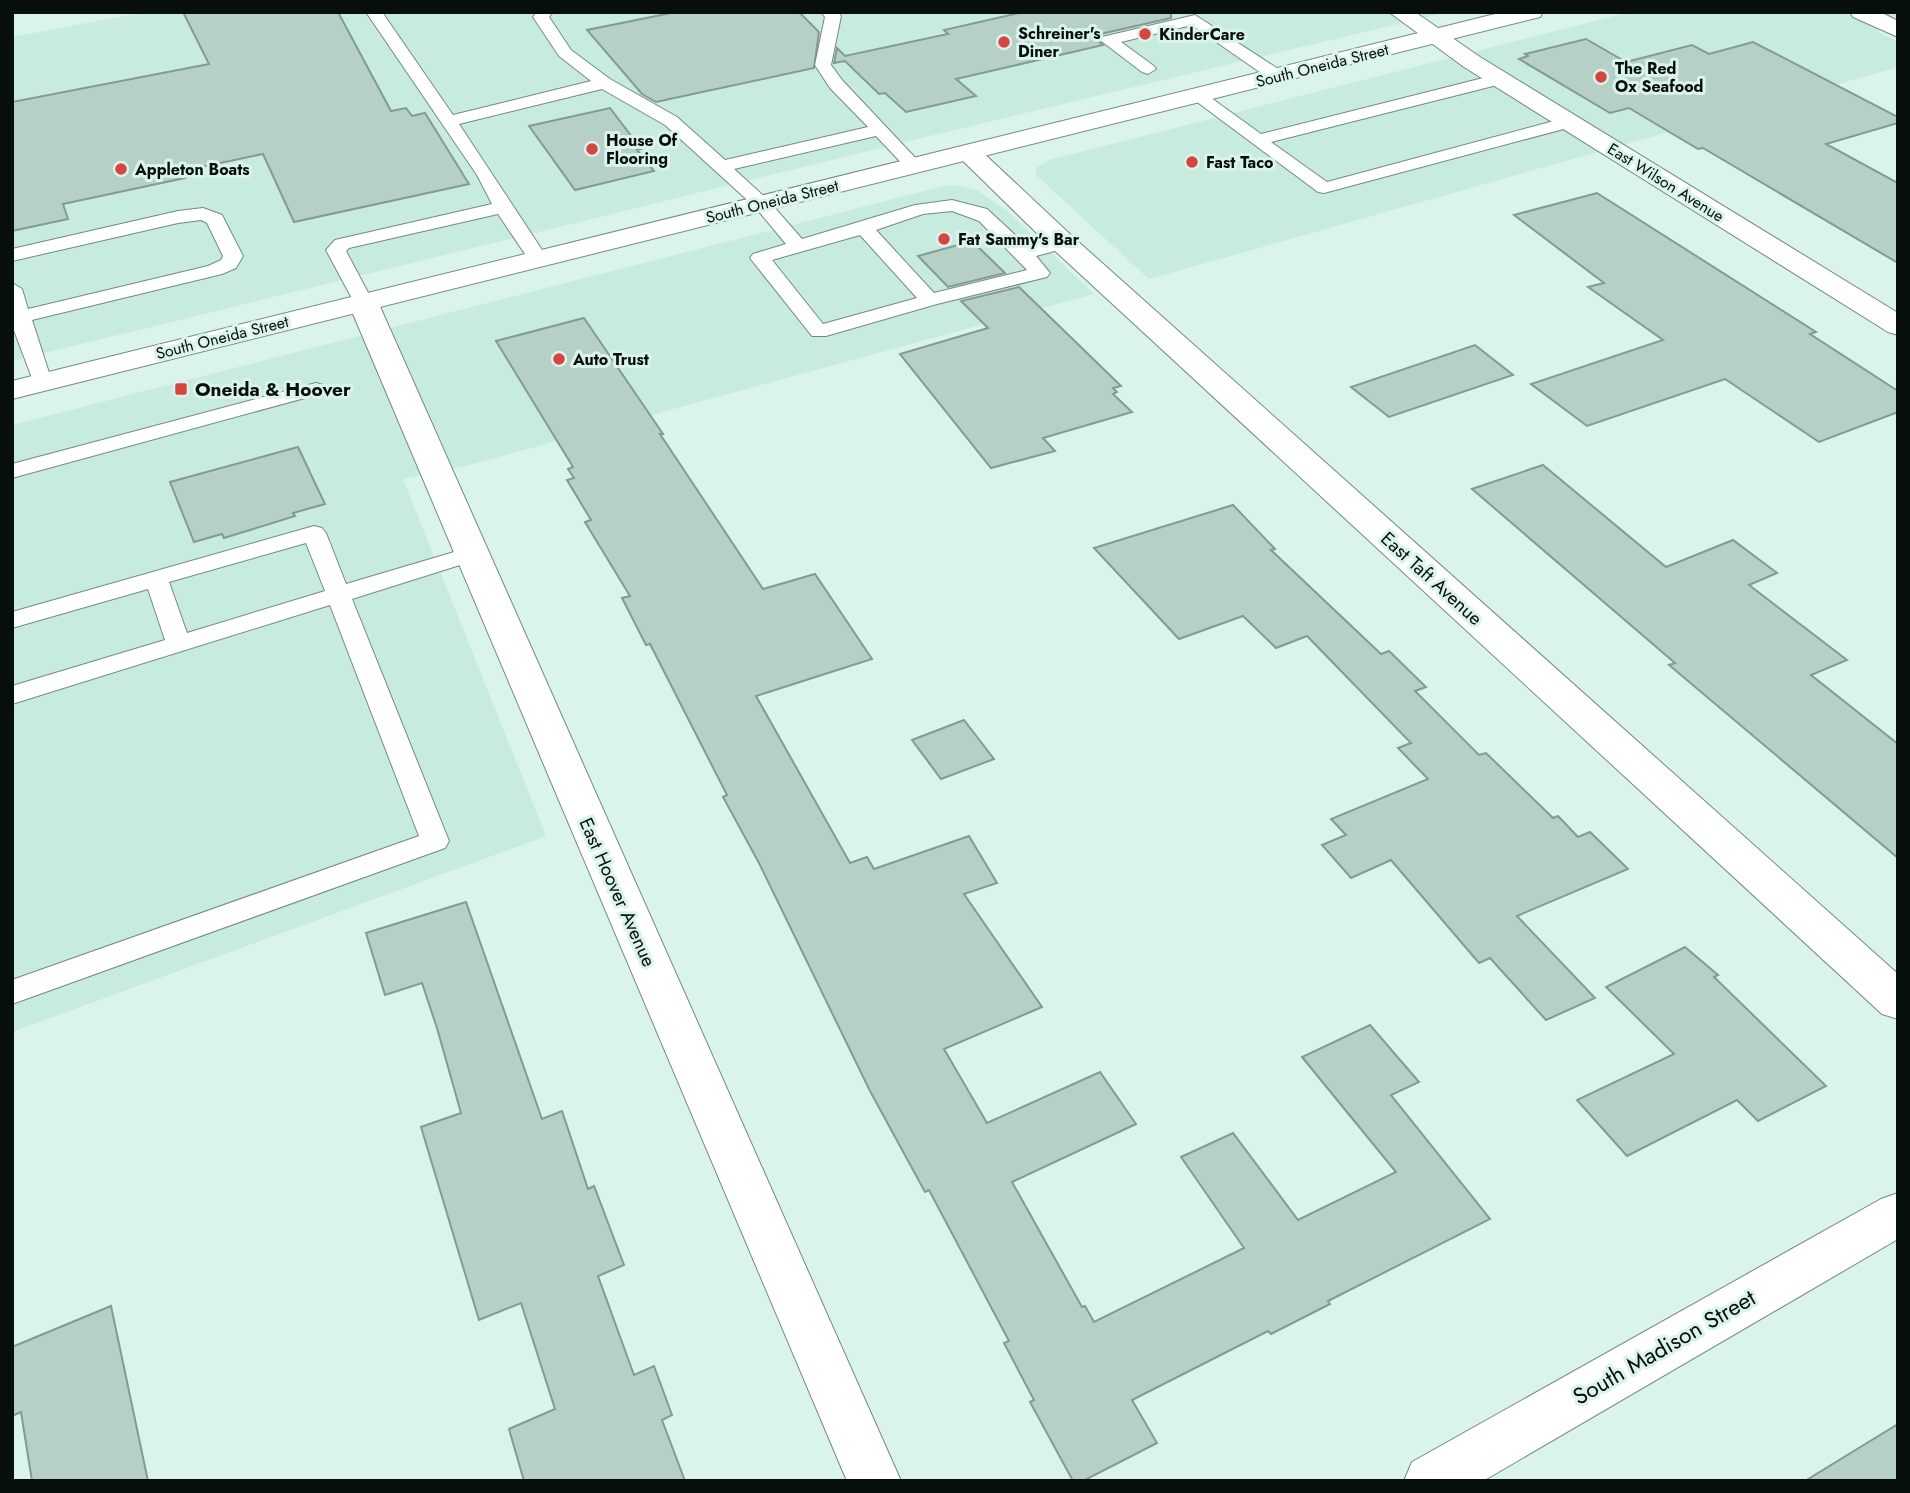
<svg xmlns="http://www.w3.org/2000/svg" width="1910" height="1493" viewBox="0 0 1910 1493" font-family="Jost,sans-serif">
<rect width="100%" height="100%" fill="#daf3eb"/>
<g fill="#c8ebe0">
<polygon points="145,12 1448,12 946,132 12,361 12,37"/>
<polygon points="1630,12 1898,12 1898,25 1876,31 1898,42 1898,67 1149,279 1036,175 1036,168 1049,160"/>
<polygon points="944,186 961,186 977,190 1006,210 1094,294 469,465 403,479 546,836 12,1032 12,425"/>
</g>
<g fill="#b6cfc7" stroke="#839b94" stroke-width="2">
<polygon points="183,12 338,12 391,111 406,108 412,116 425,113 469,184 294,222 263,154 182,171 185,178 63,204 68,219 12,231 12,102 209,64"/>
<polygon points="676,12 799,12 819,32 814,68 656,102 642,94 587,30"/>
<polygon points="1024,12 1171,12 1171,18 1101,34 1097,40 1103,45 956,79 976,96 906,112 885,93 879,94 845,61 834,63 837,48 845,56 948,34 944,30"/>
<polygon points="1586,39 1626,62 1692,45 1709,54 1753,42 1898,117 1898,123 1826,144 1898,183 1898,263 1703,148 1698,149 1629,108 1610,113 1519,59 1528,56 1525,54"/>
<polygon points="610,108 641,149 637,150 654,171 575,190 529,126"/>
<polygon points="1597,193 1816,332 1810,334 1898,391 1898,412 1819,442 1725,379 1587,426 1531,384 1663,340 1588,287 1604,283 1514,215"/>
<polygon points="972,241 1005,273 948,287 918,256"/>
<polygon points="1019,287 1121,386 1113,388 1117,392 1113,394 1132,412 1043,438 1055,451 991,468 900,354 988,328 961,301"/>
<polygon points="584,318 663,434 660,434 763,589 815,574 872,659 756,696 850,863 867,857 874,869 969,836 997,883 964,894 1042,1007 944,1049 987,1123 1100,1072 1136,1124 1012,1182 1082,1307 1085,1306 1094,1322 1244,1248 1181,1157 1233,1133 1298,1220 1396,1172 1302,1057 1370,1025 1419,1082 1391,1095 1490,1219 1328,1301 1330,1304 1271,1334 1268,1331 1132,1400 1157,1443 1083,1481 1073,1481 1030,1402 1034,1400 1004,1343 1009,1341 929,1190 925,1192 870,1091 759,863 723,797 727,795 650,644 646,645 622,598 630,596 585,522 591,520 567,480 574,478 568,469 573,467 496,341"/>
<polygon points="1475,345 1513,375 1389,417 1351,387"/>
<polygon points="298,447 325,504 293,513 295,516 224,538 222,534 194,542 170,482"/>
<polygon points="1543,465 1666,567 1733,540 1777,573 1749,585 1847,660 1811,675 1898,744 1898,858 1669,665 1675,663 1472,489"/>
<polygon points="1233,505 1275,549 1271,550 1381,654 1389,651 1426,687 1415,691 1479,755 1486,753 1553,818 1558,816 1578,837 1590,832 1628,869 1517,916 1595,998 1546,1020 1490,958 1479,963 1391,860 1351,878 1322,845 1346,835 1331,819 1428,779 1398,748 1411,743 1307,636 1276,648 1243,616 1179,639 1094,548"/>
<polygon points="964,720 994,759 941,779 912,740"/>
<polygon points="466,902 542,1119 562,1111 588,1189 594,1186 624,1265 598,1276 634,1375 654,1366 672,1415 662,1420 685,1481 524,1481 509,1429 555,1409 521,1303 479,1320 421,1127 461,1113 437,1028 422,983 385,995 366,933"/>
<polygon points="1685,947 1718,975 1714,977 1826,1086 1758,1121 1737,1100 1627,1156 1577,1100 1674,1054 1606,987"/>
<polygon points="111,1306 148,1481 32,1481 21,1412 12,1416 12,1347"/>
<polygon points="1898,1424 1898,1481 1805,1481"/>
</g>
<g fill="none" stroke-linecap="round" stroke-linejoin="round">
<defs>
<g id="service">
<path d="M366 12H382L453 115 591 81 559 56 533 17 537 12H553L549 17 571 50 610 79 677 117 725 160 868 127 830 88 815 65 825 17 821 12H838L841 16 831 65 842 80 923 166 920 170H908L876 136 734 169 768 200 802 239 915 205 952 200 987 209 1028 247 1063 237 1072 243 1070 247 1036 256 1050 273 1047 277 937 304 826 336H812L750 258 753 254 786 244 756 208 665 125 602 89 459 124 548 259 545 263H531L498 214 349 248 346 251 373 302 370 306H356L326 250 335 240 492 204 477 175ZM952 211 979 221 1027 270 934 293 876 230 923 214ZM860 235 917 298 823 324 772 260Z"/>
<polygon points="1195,15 1283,72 1285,76 1283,80 1271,80 1192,25 1121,42 1154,66 1156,69 1148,74 1142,72 1100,40 1102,37"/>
<polygon points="1499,74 1507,79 1505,83 1271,142 1327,182 1569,117 1578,122 1575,126 1324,193 1318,192 1189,96 1191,92 1203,92 1261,134"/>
<polygon points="203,208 222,215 224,219 243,256 236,268 222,274 32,320 52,382 49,386 35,386 12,325 12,283 22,289 28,309 208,266 221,260 223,256 207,223 201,220 178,223 12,261 12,249 178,211"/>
<polygon points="316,383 323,385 327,389 323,393 12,478 12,464"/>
<path d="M314 526 322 528 326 533 346 584 471 547 479 549 483 554 479 559 352 599 449 841 445 848 12 1004V980L419 836 330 605 12 704V686L165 640 148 589 12 628V612ZM306 543 325 591 187 633 169 582Z"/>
</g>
<g id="minor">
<polygon points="1389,12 1415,12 1480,57 1898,313 1898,335 1888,332 1464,67"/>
<polygon points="1850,12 1880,12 1898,21 1898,37 1853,17"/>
<polygon points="363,293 373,296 378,302 901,1481 847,1481 348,302 353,296"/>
<polygon points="1898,1193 1898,1239 1483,1481 1404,1481 1412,1462 1881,1199"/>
</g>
<polygon id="tertiary" points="969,145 978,148 1073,237 1898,974 1898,1019 1882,1014 1053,249 960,158 956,153 960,148"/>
<polygon id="primary" points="1503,12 1543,12 1540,17 12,399 12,381"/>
</defs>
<use href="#service" stroke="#738a83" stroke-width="2"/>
<use href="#minor" stroke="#738a83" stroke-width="2"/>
<use href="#tertiary" stroke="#738a83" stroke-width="2"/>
<use href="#primary" stroke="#738a83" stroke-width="2"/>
<use href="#service" fill="#fff" fill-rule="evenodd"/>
<use href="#minor" fill="#fff" fill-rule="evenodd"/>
<use href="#tertiary" fill="#fff" fill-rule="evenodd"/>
<use href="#primary" fill="#fff" fill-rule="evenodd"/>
</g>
<g fill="#d5463f" stroke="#daf3eb" stroke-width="2.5">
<circle cx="1145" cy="34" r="7"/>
<circle cx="1004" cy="42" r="7"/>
<circle cx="1601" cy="77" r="7"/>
<circle cx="592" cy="149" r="7"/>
<circle cx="1192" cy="162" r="7"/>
<circle cx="121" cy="169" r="7"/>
<circle cx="944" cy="239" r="7"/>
<circle cx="559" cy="359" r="7"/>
<rect x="174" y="382" width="14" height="14" rx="3.5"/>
</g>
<g text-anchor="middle" stroke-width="6" stroke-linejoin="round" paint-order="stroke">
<g font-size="16" font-weight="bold" fill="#070f0c" stroke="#daf3eb" text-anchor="start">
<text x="1018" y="39">Schreiner's<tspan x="1018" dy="18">Diner</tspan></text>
<text x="1159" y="40">KinderCare</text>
<text x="1615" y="74">The Red<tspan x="1615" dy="18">Ox Seafood</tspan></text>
<text x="606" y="146">House Of<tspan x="606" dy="18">Flooring</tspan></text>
<text x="1206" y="168">Fast Taco</text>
<text x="135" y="175">Appleton Boats</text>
<text x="958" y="245">Fat Sammy's Bar</text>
<text x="573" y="365">Auto Trust</text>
</g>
<g font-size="16" fill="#070f0c" stroke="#daf3eb">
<text transform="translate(1322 65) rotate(-14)" y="6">South Oneida Street</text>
<text transform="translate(1666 182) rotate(32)" y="6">East Wilson Avenue</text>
<text transform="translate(772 201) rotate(-14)" y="6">South Oneida Street</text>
<text transform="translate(222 337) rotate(-14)" y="6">South Oneida Street</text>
</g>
<g font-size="19" font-weight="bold" fill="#070f0c" stroke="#daf3eb" text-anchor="start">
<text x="195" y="396">Oneida &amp; Hoover</text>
</g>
<g font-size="19" fill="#070f0c" stroke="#daf3eb">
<text transform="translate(1432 578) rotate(42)" y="7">East Taft Avenue</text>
<text transform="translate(618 892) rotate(66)" y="7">East Hoover Avenue</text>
</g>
<g font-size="23" fill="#070f0c" stroke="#daf3eb">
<text transform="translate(1664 1347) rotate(-30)" y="8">South Madison Street</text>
</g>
</g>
<rect width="1910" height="1493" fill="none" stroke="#070f0c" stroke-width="28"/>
</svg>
